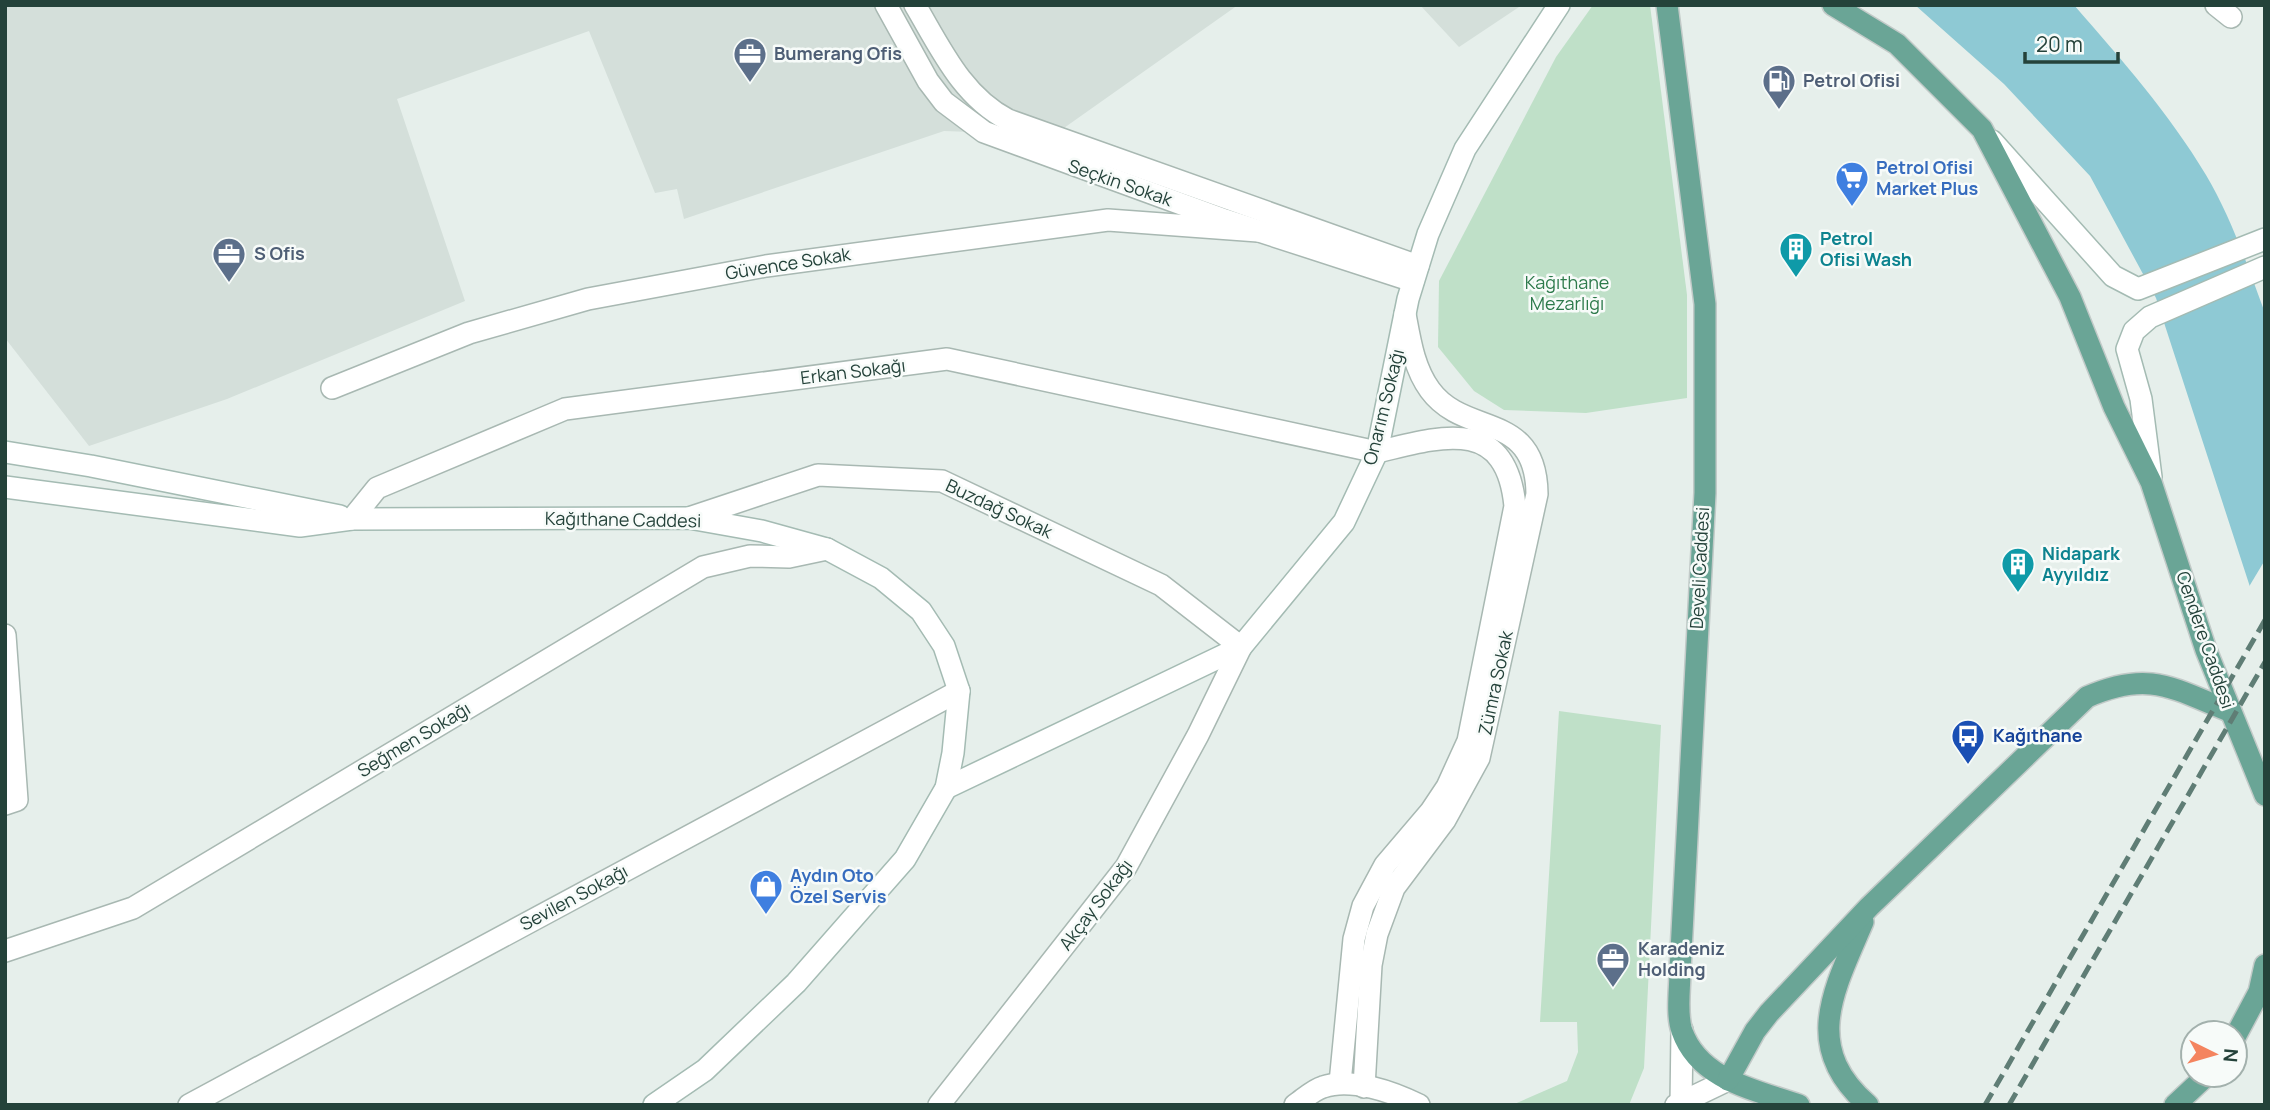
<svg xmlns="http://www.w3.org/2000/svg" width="2270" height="1110" viewBox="0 0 2270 1110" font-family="Manrope,sans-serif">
<rect width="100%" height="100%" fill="#e6efeb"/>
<g fill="#d4dfda">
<polygon points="5,5 1238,5 1054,135 944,131 684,219 677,189 655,193 589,31 397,99 465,301 227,399 89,446 5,338"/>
<polygon points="1420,5 1522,5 1459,47"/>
</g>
<g fill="#bfe0c8">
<polygon points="1593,5 1650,5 1687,295 1687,398 1586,413 1504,410 1474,391 1438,347 1439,281 1556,57"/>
<polygon points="1559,711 1661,725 1644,1068 1629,1105 1512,1105 1567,1081 1578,1052 1577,1022 1540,1022"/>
</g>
<path fill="#8ec9d4" d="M1915 5H2074C2121 59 2169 113 2206 175 2231 217 2248 267 2265 313V633L2156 298 2090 176 2004 84Z"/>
<polygon fill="#e6efeb" points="2265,560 2265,636 2247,590"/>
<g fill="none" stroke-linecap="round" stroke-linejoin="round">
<defs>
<g id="street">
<polyline points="886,5 928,81 944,102 984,132 1225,220 1413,281"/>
<path d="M915 5C941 49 962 96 1008 120L1418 266"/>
<polyline points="2216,5 2231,17"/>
<polyline points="332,388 469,333 588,299 766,266 1108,220 1258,231"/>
<polyline points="689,518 818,475 942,481 1161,585 1241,647 1198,735 1126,867 939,1105"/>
<path d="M352 519 377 488 565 409 947 359 1377 452C1442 436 1506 416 1515 506L1468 741 1447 787 1431 811 1385 865 1363 906 1354 939 1340 1083"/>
<polyline points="5,635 17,800 5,804"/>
<polyline points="5,951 133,908 703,567 750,556 789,557 827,549"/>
<path d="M1364 1087 1371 965 1377 934 1394 888 1445 820 1479 758 1537 494C1536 410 1465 438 1430 390 1414 368 1410 341 1405 314"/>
<polyline points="189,1105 959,691"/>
<path d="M1295 1105C1304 1099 1313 1090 1323 1087 1351 1077 1393 1092 1419 1105"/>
<polyline points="1676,1105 1728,1080"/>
<polyline points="1681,1105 1682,1030"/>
</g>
<g id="secondary">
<polyline points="1992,141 2113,276 2138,289 2265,239"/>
<polyline points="5,452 91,466 340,516"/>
<polyline points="2151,477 2141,399 2127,349 2134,331 2150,317 2265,267"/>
<polyline points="5,487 300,526 352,519 689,518 762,531 827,549 881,578 921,611 944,646 959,691 953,753 946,788 905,859 796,983 705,1070 654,1105"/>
<polyline points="946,788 1241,647 1344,522 1377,452 1408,299 1428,234 1465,149 1559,5"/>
</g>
<g id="primary">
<path d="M1667 5 1705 304V493L1680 971C1680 989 1676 1014 1682 1031 1699 1080 1756 1090 1799 1105"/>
<polyline points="1833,5 1897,44 1982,129 2070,297 2114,407 2151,482 2206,650 2265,795"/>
<path d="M1863 922C1834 990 1801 1047 1868 1105"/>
<polyline points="2235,1037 2259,992 2265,965"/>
<path d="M1728 1080 1755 1031 1769 1013 1869 907 2087 697C2149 670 2172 688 2229 711"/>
<polyline points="2175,1105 2207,1075"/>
</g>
</defs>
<use href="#street" stroke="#a8b8b2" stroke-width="24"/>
<use href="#secondary" stroke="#a4bbb3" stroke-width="24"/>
<use href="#primary" stroke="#c2cac8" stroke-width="24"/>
<use href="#street" stroke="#fff" stroke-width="21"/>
<use href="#secondary" stroke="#fff" stroke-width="21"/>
<use href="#primary" stroke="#6aa596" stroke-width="21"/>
<g stroke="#5f7d75" stroke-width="5" stroke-dasharray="14 7" stroke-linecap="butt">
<polyline points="1985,1105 2265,620"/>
<polyline points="2009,1105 2265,662"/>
</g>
</g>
<defs>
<symbol id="office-pin" viewBox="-11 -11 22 30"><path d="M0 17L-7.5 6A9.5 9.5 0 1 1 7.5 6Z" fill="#5c6f8a" stroke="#f7fbf9"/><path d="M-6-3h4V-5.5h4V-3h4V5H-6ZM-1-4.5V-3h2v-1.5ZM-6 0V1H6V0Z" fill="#fff"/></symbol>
<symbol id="fuel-pin" viewBox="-11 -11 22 30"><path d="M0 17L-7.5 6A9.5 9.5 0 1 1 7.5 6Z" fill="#5c6f8a" stroke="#f7fbf9"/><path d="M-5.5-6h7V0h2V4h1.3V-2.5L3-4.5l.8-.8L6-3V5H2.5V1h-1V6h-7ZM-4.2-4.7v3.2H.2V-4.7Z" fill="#fff"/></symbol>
<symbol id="supermarket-pin" viewBox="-11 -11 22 30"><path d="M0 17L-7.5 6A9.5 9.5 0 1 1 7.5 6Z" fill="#3f7fe0" stroke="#f7fbf9"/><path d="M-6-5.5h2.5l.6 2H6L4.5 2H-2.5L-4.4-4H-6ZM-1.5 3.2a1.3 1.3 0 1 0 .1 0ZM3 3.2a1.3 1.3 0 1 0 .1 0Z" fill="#fff"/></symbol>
<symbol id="building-pin" viewBox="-11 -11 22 30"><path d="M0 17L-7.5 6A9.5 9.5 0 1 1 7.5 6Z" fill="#0f9aa8" stroke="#f7fbf9"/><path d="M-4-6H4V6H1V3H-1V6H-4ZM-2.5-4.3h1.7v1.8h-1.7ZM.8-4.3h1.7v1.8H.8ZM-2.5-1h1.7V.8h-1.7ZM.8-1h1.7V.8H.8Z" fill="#fff"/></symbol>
<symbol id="bus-pin" viewBox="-11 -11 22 30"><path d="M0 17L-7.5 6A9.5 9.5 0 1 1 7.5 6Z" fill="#1a4fb4" stroke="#f7fbf9"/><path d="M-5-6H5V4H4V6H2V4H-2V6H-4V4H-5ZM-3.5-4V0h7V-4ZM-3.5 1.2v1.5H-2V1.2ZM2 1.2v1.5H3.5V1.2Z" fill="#fff"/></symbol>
<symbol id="shop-pin" viewBox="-11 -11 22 30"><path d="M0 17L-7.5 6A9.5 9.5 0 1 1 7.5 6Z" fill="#3f7fe0" stroke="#f7fbf9"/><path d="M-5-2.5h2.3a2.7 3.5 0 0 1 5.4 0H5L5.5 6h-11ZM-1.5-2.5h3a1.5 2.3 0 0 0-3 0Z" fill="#fff"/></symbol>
</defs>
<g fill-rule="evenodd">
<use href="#office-pin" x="731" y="35" width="38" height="52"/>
<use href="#fuel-pin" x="1760" y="62" width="38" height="52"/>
<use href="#supermarket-pin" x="1833" y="159" width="38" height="52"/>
<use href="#building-pin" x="1777" y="230" width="38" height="52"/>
<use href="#office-pin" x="210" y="235" width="38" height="52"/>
<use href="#building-pin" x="1999" y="545" width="38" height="52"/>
<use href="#bus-pin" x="1949" y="717" width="38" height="52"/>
<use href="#shop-pin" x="747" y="867" width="38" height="52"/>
<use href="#office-pin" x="1594" y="940" width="38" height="52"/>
</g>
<g text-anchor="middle" stroke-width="5" stroke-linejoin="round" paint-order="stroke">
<g font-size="18" font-weight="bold" fill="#4e5e75" stroke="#f7fbf9" text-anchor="start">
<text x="774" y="60">Bumerang Ofis</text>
<text x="1803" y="87">Petrol Ofisi</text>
<text x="254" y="260">S Ofis</text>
<text x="1638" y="955">Karadeniz<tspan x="1638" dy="21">Holding</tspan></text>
</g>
<g font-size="18" font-weight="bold" fill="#366cbe" stroke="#f7fbf9" text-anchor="start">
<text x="1876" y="174">Petrol Ofisi<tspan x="1876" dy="21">Market Plus</tspan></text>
<text x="790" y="882">Aydın Oto<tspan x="790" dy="21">Özel Servis</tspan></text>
</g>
<g font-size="18" fill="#24423a" stroke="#f7fbf9">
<text transform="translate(1120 183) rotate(19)" y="6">Seçkin Sokak</text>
<text transform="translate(788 264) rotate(-9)" y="6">Güvence Sokak</text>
<text transform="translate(853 372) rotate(-7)" y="6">Erkan Sokağı</text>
<text transform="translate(1384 407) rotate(-76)" y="6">Onarım Sokağı</text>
<text transform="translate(999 509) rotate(25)" y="6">Buzdağ Sokak</text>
<text transform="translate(623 520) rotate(1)" y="6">Kağıthane Caddesi</text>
<text transform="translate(1700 568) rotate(-87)" y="6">Develi Caddesi</text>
<text transform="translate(2205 640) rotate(71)" y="6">Cendere Caddesi</text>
<text transform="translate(1496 683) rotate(-78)" y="6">Zümra Sokak</text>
<text transform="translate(414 740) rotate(-31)" y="6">Seğmen Sokağı</text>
<text transform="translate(574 898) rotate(-28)" y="6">Sevilen Sokağı</text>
<text transform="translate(1096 905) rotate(-53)" y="6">Akçay Sokağı</text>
</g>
<g font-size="18" font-weight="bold" fill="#0d838f" stroke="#f7fbf9" text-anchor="start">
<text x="1820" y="245">Petrol<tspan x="1820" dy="21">Ofisi Wash</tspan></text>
<text x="2042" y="560">Nidapark<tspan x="2042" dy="21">Ayyıldız</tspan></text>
</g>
<g font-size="18" fill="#2d7a4b" stroke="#f7fbf9">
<text x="1567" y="289">Kağıthane<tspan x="1567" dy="21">Mezarlığı</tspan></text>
</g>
<g font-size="18" font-weight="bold" fill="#164399" stroke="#f7fbf9" text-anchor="start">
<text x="1993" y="742">Kağıthane</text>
</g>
</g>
<rect width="2270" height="1110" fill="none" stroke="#24423a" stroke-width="14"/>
<g transform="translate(2214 1054) rotate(95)"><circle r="33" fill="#f7fbf9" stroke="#a3b1ad" stroke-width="2"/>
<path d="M0-5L12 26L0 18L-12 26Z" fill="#f4845f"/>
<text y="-10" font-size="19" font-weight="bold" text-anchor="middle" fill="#24423a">N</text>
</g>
<path d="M2025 52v10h93v-10" fill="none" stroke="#24423a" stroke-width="3.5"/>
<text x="2036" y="52" font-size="21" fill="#24423a" stroke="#f7fbf9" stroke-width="5" paint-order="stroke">20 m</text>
</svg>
